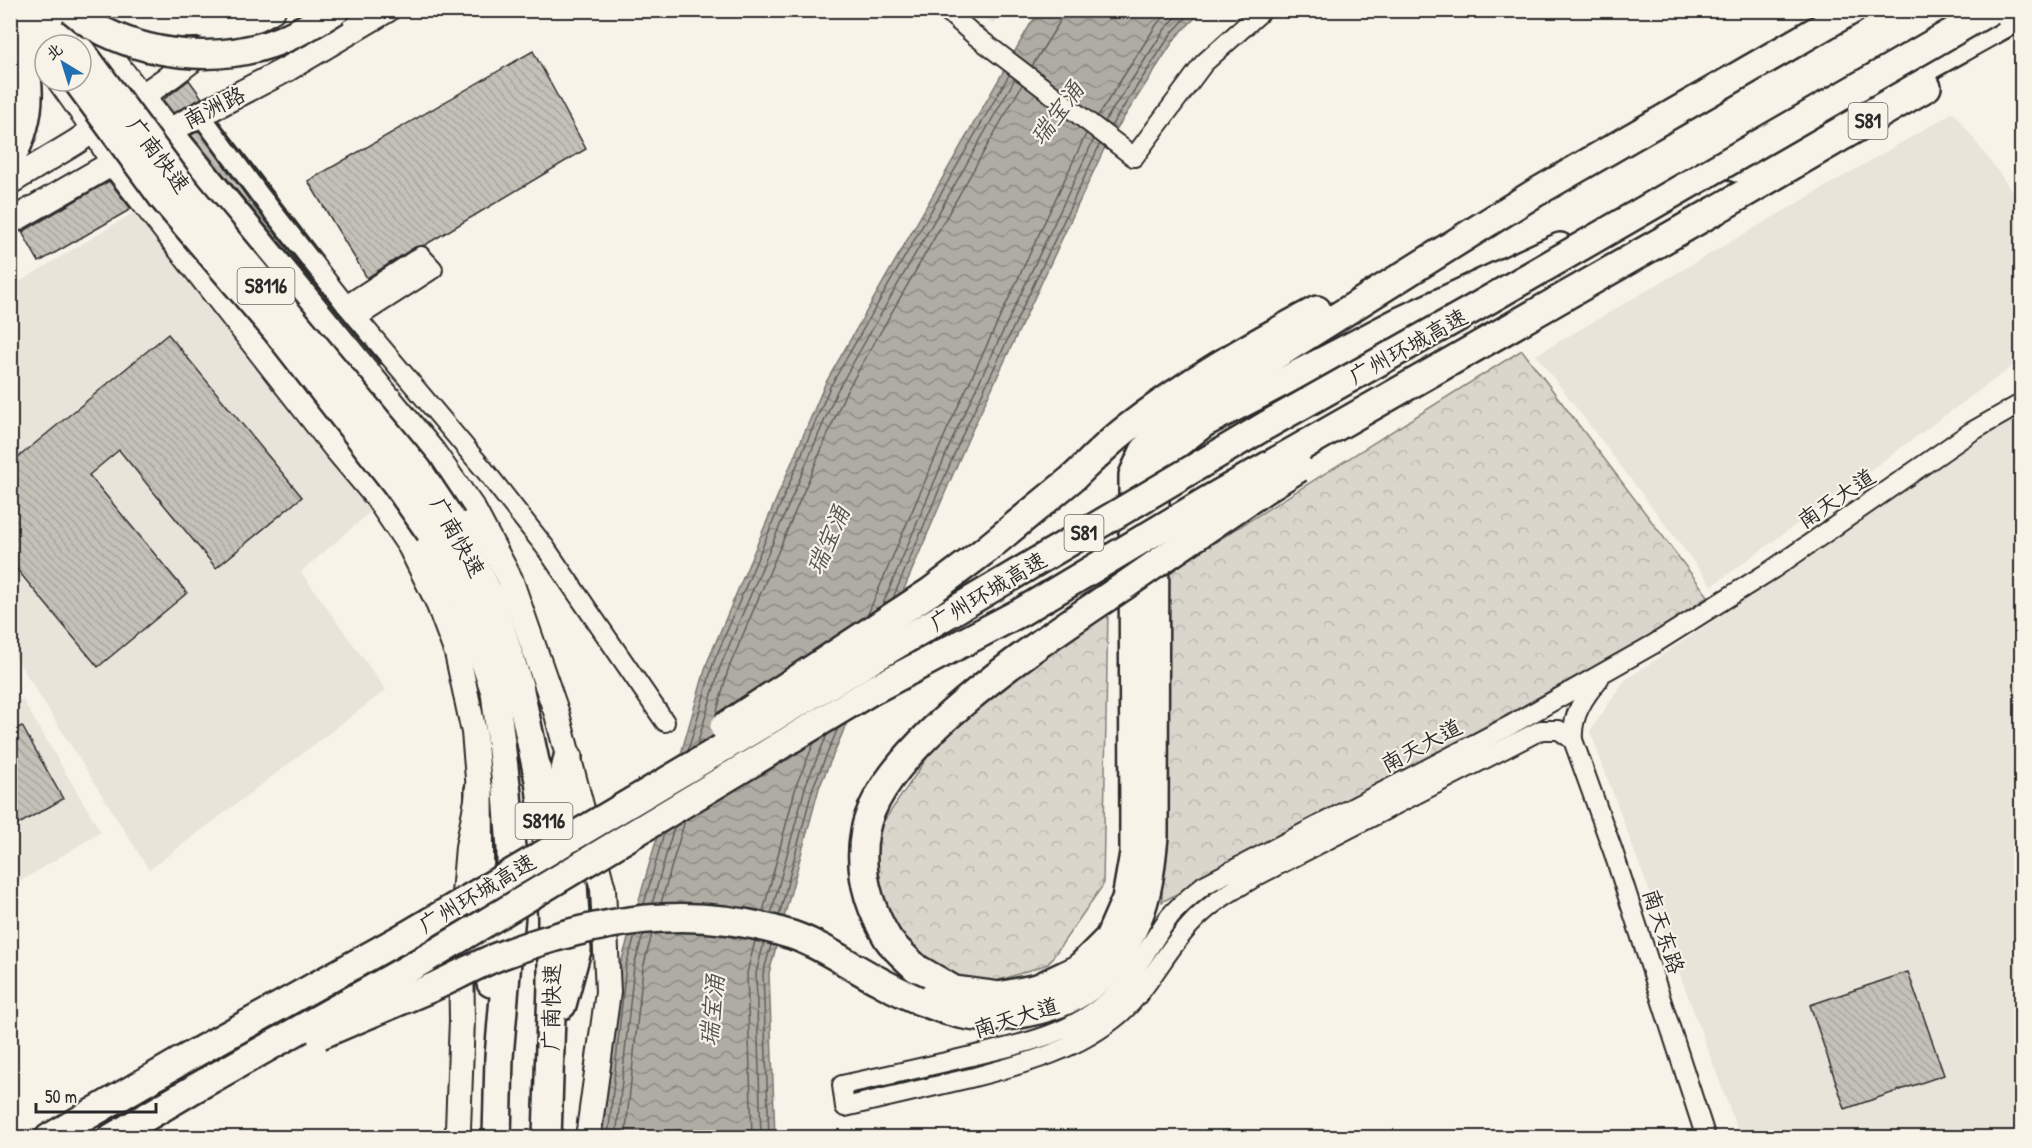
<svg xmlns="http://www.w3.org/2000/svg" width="2032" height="1148" viewBox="0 0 2032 1148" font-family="'Patrick Hand','LXGW WenKai TC',sans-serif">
<defs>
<pattern id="forest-crowns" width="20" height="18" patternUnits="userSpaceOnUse" patternTransform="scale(1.5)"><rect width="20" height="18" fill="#dad6cc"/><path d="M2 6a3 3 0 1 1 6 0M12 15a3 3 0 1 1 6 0" fill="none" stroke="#bbb8af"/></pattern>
<pattern id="water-waves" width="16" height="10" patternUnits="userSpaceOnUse" patternTransform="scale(1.5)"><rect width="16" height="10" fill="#afaca4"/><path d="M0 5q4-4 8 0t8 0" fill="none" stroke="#8f8c86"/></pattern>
<pattern id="building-back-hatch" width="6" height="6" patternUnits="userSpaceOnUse" patternTransform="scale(1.5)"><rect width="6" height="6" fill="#c4c1b9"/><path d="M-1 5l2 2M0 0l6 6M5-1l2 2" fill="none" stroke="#a9a69f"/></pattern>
</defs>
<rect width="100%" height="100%" fill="#f7f3e8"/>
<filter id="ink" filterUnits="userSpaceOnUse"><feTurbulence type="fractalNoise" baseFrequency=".0167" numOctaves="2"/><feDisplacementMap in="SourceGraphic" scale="12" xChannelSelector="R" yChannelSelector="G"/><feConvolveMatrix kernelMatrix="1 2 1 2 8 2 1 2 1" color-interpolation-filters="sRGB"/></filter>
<g filter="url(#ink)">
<g fill="#e8e4da">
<polygon points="977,11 1004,10 1004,11 993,24"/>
<polygon points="1954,112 2021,203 2021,360 1712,586 1536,355"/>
<polygon points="133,213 377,506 301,572 386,690 149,870 11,650 11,287"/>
<polygon points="2021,411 2021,1137 1740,1137 1590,731 1624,681"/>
<polygon points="22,699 101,832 11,887 11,706"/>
</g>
<g fill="url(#forest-crowns)" stroke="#82807c" stroke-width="1.5">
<polygon points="1522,350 1708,596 1653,635 1162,902 1166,573"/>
<polygon points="1108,609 1103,885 1048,964 979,987 938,970 895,936 873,886 879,828 936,745 1008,682"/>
</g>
<polygon fill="url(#water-waves)" stroke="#7a7874" stroke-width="1.5" points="1041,11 1202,11 1176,37 1106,145 968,439 819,788 769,973 775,1137 602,1138 621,963 707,663 825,384 1031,23"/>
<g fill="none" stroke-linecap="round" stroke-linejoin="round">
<g stroke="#605f5b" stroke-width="1.5">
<polyline points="1032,66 1059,23 1062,10"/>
<polyline points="1098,116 1157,24 1170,10"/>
<polyline points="1105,121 1165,29 1183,10"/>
<polyline points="1111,126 1171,34 1193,10"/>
<polyline points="893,598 962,436 1100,144"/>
<polyline points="882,606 955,433 1094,139"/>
<polyline points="868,614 947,430 1086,134"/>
<polyline points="716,715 728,670 845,394 1022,85"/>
<polyline points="697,745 720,667 837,391 1015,79"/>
<polyline points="688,751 713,664 830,387 1009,75"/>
<polyline points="661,903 685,820"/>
<polyline points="644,904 664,833"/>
<polyline points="652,904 674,827"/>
<polyline points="763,912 797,783 814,743"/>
<polyline points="771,914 806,784 827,735"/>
<polyline points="779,916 813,787 838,728"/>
<polyline points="608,1138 626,965 635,936"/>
<polyline points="616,1138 634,966 643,935"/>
<polyline points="625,1138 643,968 652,934"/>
<polyline points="752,1138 747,973 755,941"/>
<polyline points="761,1138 756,973 764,943"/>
<polyline points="769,1138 763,974 771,945"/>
</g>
</g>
<g fill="url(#building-back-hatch)" stroke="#2b2b2b" stroke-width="1.5">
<polygon points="533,51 586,149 425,245 415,247 367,278 308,181"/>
<polygon points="189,80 202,98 173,113 163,100"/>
<polygon points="219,121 323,257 268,187"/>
<polygon points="199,131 250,201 337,312 381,364 380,364 191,135"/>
<polygon points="109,181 131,209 39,262 22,232"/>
<polygon points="168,334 302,497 216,568 119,450 89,475 187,593 98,667 10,561 10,464"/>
<polygon points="22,726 63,799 10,829 10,732"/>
<polygon points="1908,972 1944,1075 1845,1109 1810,1005"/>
</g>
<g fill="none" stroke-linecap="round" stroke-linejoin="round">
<defs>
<g id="minor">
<polyline points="946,10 973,34 1134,157 1204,63 1263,10"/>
<polyline points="200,114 259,194 346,305 487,473 545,547 665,722"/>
<polyline points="346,305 421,256 433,269 357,318"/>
<path d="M1599 679C1584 697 1571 716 1573 740L1613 851 1706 1138"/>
<path d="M1573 740 1559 730H1541L1257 876C1235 889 1212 902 1194 921 1166 949 1150 987 1120 1014 1077 1051 1024 1064 970 1078 928 1088 887 1097 845 1107L842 1085C884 1076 926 1067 967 1057 1018 1045 1069 1036 1109 1000 1135 976 1149 944 1170 916 1180 904 1192 895 1204 885L1509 726 1654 644 1773 569 1971 432 2022 403"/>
</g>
<g id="major">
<path d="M110 10C160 27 193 30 245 18"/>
<polyline points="81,19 141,96 433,452 473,509 510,579 557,714 603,889 608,992 588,1138"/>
<polyline points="16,27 45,62"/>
<polyline points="60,81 94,129 113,163 335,447 377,497 410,546 437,600 457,653 474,732 479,790 468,847 464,894 461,956 462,1019 458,1129 459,1138"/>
<polyline points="155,138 289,68 387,10"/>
<polyline points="10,182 76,142 171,76 214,43 273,10"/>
<polyline points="10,222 125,156"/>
</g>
<g id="highway">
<polyline points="24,10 50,45"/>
<polyline points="50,10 77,45"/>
<path d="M10 160C36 113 31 74 14 25"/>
<polyline points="1737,168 1781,148 2022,14"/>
<polyline points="1716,210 1927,87"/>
<path d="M1074 477C1091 461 1107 444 1125 430 1185 383 1251 345 1317 310"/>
<polyline points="452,521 490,596 519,686 539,780 548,849 552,917 552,985 547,1138"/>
<polyline points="430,532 463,598 495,692 507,793 511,849 511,914 499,1057 497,1138"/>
<polyline points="479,790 480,905 491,983"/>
<polyline points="916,968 954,990 999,996 1038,988 1078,969 1109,938 1126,899 1134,853 1133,475 1144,451 1166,424 1535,193 1852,10"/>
<path d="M918 1000C937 1007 958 1016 979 1017 994 1018 1010 1016 1025 1013 1085 1002 1115 973 1138 918 1149 892 1151 864 1154 837L1155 479 1160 463 1173 447 1204 423 1398 322 1560 247"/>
<polyline points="562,1005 577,950 573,883 560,792 568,757"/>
<polyline points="49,1138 181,1061"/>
<polyline points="111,1138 197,1087"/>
</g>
</defs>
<use href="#minor" stroke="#2b2b2b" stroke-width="22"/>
<use href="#major" stroke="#2b2b2b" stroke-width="28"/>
<use href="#highway" stroke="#2b2b2b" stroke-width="32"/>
<use href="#minor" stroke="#f7f3e8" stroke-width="18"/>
<use href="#major" stroke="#f7f3e8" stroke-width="24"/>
<use href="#highway" stroke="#f7f3e8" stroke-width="27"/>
<defs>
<g id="highway-bridge">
<path d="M72 10C79 16 87 22 95 27 146 55 214 63 270 44 294 36 315 23 336 10"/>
<polyline points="81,51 180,184 418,470 452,521"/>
<polyline points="77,81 163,198 275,329 397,485 430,532"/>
<polyline points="724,727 930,592 983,552 1074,477"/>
<path d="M916 968C907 959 895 949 888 939 868 906 858 869 865 831 881 744 1053 634 1124 586 1173 552 1221 519 1270 486L1299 468"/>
<path d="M320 1035C357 1019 395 1003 433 987 455 977 476 965 499 956 597 919 691 902 792 935 824 946 851 967 881 982 893 989 905 994 918 1000"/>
<polyline points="181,1061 409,934 1265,426 1471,310 1991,10"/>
<polyline points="197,1087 427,958 871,691 1021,612 1208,500 1716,210"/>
</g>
</defs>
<use href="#highway-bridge" stroke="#2b2b2b" stroke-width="32" stroke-linecap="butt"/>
<use href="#highway-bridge" stroke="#f7f3e8" stroke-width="27"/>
</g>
</g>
<g text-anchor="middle" stroke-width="4.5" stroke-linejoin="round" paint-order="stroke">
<g fill="#f7f3e8" stroke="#686764" stroke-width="1.5">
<rect x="1848.5" y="103" width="39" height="36" rx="4.5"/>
<rect x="237.5" y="268" width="57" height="36" rx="4.5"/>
<rect x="1064.5" y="515" width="39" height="36" rx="4.5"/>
<rect x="515.5" y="803" width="57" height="36" rx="4.5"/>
</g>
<g font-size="21" font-weight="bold" fill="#2b2b2b">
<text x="1868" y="128">S81</text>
<text x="266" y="293">S8116</text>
<text x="1084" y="540">S81</text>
<text x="544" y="828">S8116</text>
</g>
<g font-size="22" fill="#2b2b2b" stroke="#f7f3e8">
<text transform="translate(214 107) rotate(-27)" y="8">南洲路</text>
<text transform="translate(159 155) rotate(53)" y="8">广南快速</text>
<text transform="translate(1408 346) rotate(-29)" y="8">广州环城高速</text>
<text transform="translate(1836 498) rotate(-34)" y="8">南天大道</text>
<text transform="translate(458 537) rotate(61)" y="8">广南快速</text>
<text transform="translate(988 591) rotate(-31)" y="8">广州环城高速</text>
<text transform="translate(1421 745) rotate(-28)" y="8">南天大道</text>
<text transform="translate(477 893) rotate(-31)" y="8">广州环城高速</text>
<text transform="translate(1664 931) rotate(72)" y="8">南天东路</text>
<text transform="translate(551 1007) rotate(-89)" y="8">广南快速</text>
<text transform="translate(1016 1017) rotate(-17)" y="8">南天大道</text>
</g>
<g font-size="24" font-style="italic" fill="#53524f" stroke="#f7f3e8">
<text transform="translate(1057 113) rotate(-53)" y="8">瑞宝涌</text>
<text transform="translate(828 540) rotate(-66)" y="8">瑞宝涌</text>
<text transform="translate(712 1010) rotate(-84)" y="8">瑞宝涌</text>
</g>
</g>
<rect width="2032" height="1148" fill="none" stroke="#f7f3e8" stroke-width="36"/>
<rect x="18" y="18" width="1996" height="1112" fill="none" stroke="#2b2b2b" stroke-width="2" filter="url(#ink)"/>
<g transform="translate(63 63) rotate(322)"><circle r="28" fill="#f7f3e8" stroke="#a5a39c" stroke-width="1.5"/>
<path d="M0-4.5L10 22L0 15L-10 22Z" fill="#1f6fb2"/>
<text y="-9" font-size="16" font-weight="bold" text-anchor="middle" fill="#2b2b2b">北</text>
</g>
<path d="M36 1103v9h120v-9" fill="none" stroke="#2b2b2b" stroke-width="3"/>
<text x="45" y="1103" font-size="18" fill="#2b2b2b" stroke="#f7f3e8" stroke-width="4.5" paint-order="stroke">50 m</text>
</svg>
